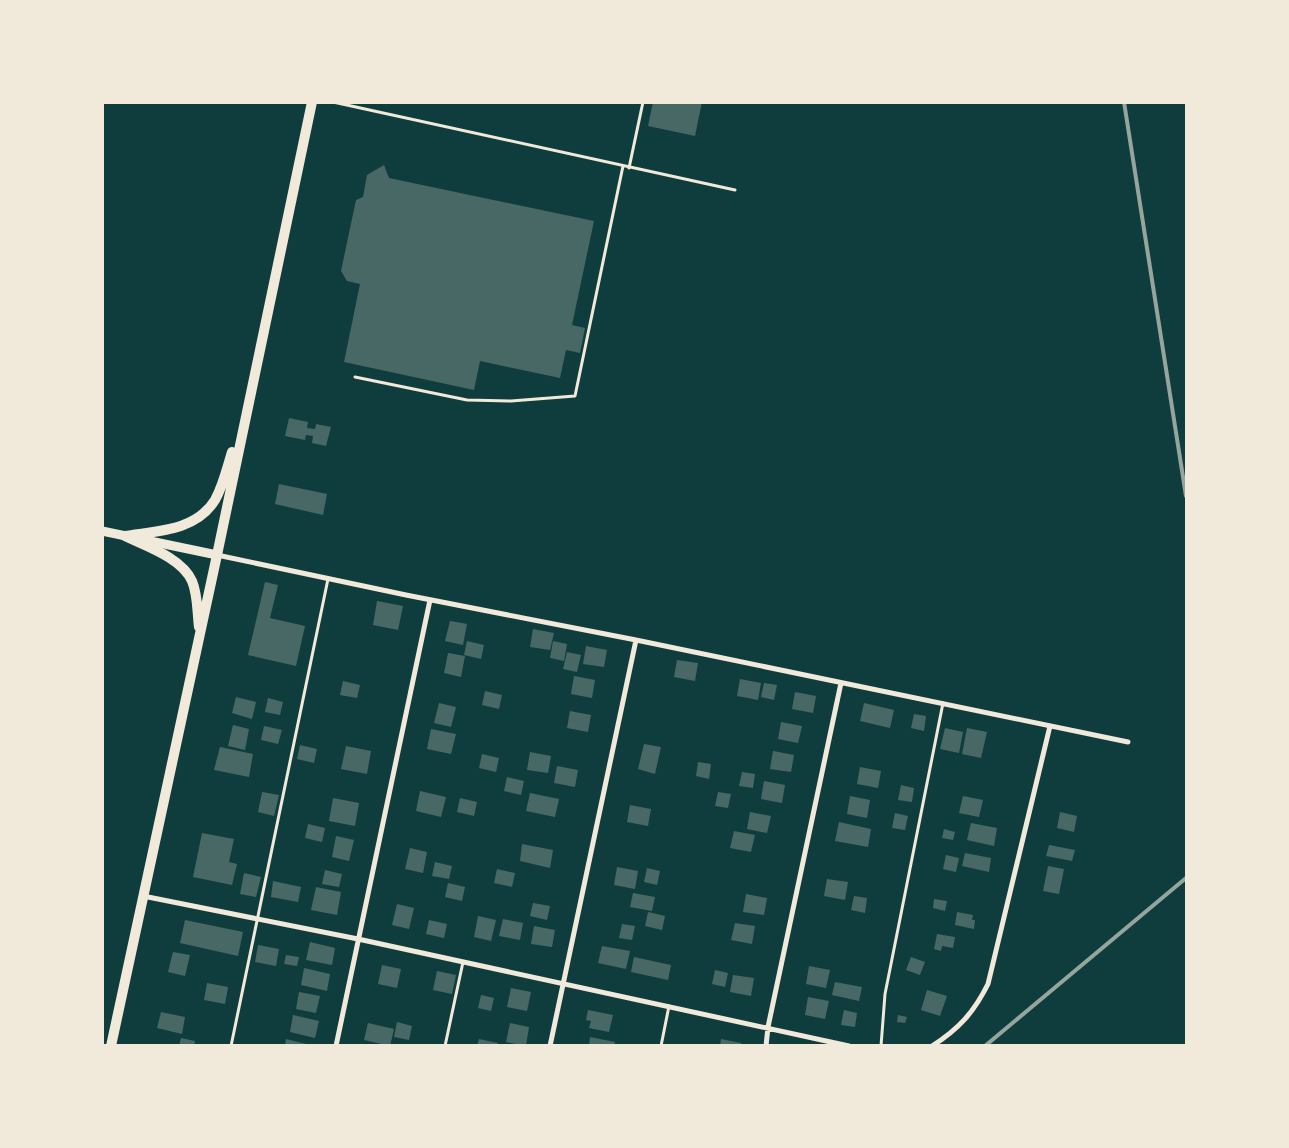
<svg xmlns="http://www.w3.org/2000/svg" width="1289" height="1148" font-family="Jost,sans-serif">
<style>
.building{fill:#486865}
.lines{fill:none;stroke-linecap:round;stroke-linejoin:round}
.service{stroke:#f1e9da;stroke-width:3}
.minor{stroke:#f1e9da;stroke-width:5}
.tertiary{stroke:#f1e9da;stroke-width:9}
.secondary{stroke:#f1e9da;stroke-width:10}
.rail{stroke:#97a49c;stroke-width:4}
</style>
<rect width="100%" height="100%" fill="#0f3d3e"/>
<!-- building -->
<path class="building" d="M 653,102 L 702,102 L 695,136 L 648,126 Z
M 384,165 L 389,178 L 594,221 L 572,325 L 585,328 L 580,353 L 566,350 L 560,378 L 480,361 L 474,390 L 344,362 L 360,284 L 347,281 L 341,271 L 356,200 L 363,197 L 367,175 Z
M 289,418 L 308,422 L 307,428 L 315,429 L 316,424 L 331,427 L 326,446 L 312,443 L 313,436 L 306,435 L 305,440 L 285,436 Z
M 279,484 L 327,494 L 323,515 L 275,504 Z
M 265,582 L 278,585 L 270,618 L 305,626 L 296,666 L 248,655 Z
M 377,601 L 403,606 L 398,630 L 373,625 Z
M 450,621 L 467,624 L 463,645 L 445,641 Z
M 533,629 L 554,633 L 550,650 L 530,647 Z
M 467,641 L 484,645 L 481,659 L 464,655 Z
M 553,641 L 567,644 L 564,661 L 550,658 Z
M 586,646 L 607,650 L 604,667 L 583,664 Z
M 567,652 L 581,655 L 577,672 L 563,669 Z
M 448,653 L 465,656 L 461,677 L 444,673 Z
M 677,660 L 698,663 L 695,681 L 674,677 Z
M 574,676 L 595,680 L 592,698 L 571,694 Z
M 740,679 L 761,683 L 758,700 L 737,696 Z
M 343,681 L 360,685 L 357,698 L 340,695 Z
M 764,683 L 777,685 L 774,700 L 761,697 Z
M 485,691 L 502,695 L 499,709 L 482,705 Z
M 795,692 L 816,696 L 813,713 L 792,709 Z
M 236,697 L 256,702 L 252,719 L 232,713 Z
M 268,698 L 283,702 L 280,715 L 265,712 Z
M 439,703 L 456,707 L 451,727 L 434,723 Z
M 864,703 L 894,710 L 890,728 L 860,721 Z
M 570,711 L 591,715 L 588,732 L 567,728 Z
M 914,714 L 926,716 L 924,731 L 911,728 Z
M 781,722 L 802,726 L 798,743 L 778,739 Z
M 233,725 L 249,729 L 245,750 L 228,746 Z
M 264,726 L 282,730 L 278,744 L 261,740 Z
M 945,728 L 963,732 L 959,753 L 940,749 Z
M 967,728 L 987,732 L 981,758 L 962,754 Z
M 431,729 L 456,734 L 451,754 L 427,749 Z
M 644,744 L 661,747 L 655,774 L 638,769 Z
M 300,745 L 317,749 L 314,763 L 297,759 Z
M 346,746 L 371,751 L 367,774 L 341,769 Z
M 220,747 L 253,754 L 249,777 L 214,770 Z
M 773,751 L 794,755 L 791,772 L 770,769 Z
M 530,752 L 551,756 L 548,773 L 527,770 Z
M 482,754 L 499,758 L 496,772 L 479,768 Z
M 698,762 L 711,764 L 709,779 L 696,776 Z
M 557,766 L 578,770 L 575,787 L 554,783 Z
M 860,767 L 881,771 L 878,788 L 857,784 Z
M 742,772 L 755,774 L 753,788 L 739,786 Z
M 507,777 L 524,781 L 521,795 L 504,791 Z
M 764,781 L 785,785 L 782,803 L 761,799 Z
M 901,785 L 914,788 L 912,802 L 898,800 Z
M 420,791 L 446,797 L 441,817 L 416,811 Z
M 262,792 L 279,795 L 274,816 L 258,812 Z
M 718,792 L 731,794 L 728,808 L 715,806 Z
M 530,793 L 559,799 L 555,817 L 526,811 Z
M 850,796 L 870,800 L 867,818 L 847,814 Z
M 963,796 L 983,800 L 979,817 L 959,813 Z
M 333,798 L 359,803 L 355,826 L 329,821 Z
M 460,798 L 477,802 L 474,816 L 457,812 Z
M 630,805 L 651,809 L 648,826 L 627,822 Z
M 750,812 L 771,816 L 767,833 L 747,829 Z
M 1060,812 L 1077,816 L 1074,832 L 1057,828 Z
M 895,813 L 908,816 L 905,830 L 892,828 Z
M 839,822 L 871,829 L 868,847 L 835,841 Z
M 971,823 L 997,828 L 994,846 L 967,840 Z
M 308,824 L 325,828 L 322,842 L 305,838 Z
M 944,829 L 955,832 L 953,840 L 942,838 Z
M 734,831 L 755,835 L 751,852 L 730,848 Z
M 202,833 L 234,839 L 229,862 L 237,864 L 232,885 L 193,877 Z
M 336,836 L 354,840 L 349,861 L 332,857 Z
M 522,844 L 553,850 L 550,868 L 520,861 Z
M 1049,845 L 1075,850 L 1072,861 L 1046,856 Z
M 410,848 L 427,852 L 423,873 L 405,869 Z
M 965,853 L 991,858 L 989,872 L 962,866 Z
M 946,855 L 959,858 L 956,872 L 943,869 Z
M 435,862 L 452,866 L 449,879 L 432,876 Z
M 1048,866 L 1064,869 L 1059,894 L 1043,891 Z
M 617,867 L 638,871 L 635,889 L 614,885 Z
M 647,868 L 660,871 L 657,885 L 644,882 Z
M 497,869 L 515,873 L 512,887 L 494,883 Z
M 325,870 L 342,874 L 339,887 L 322,884 Z
M 244,873 L 261,877 L 256,897 L 240,894 Z
M 827,879 L 848,882 L 845,900 L 824,896 Z
M 273,881 L 301,887 L 298,902 L 271,897 Z
M 448,883 L 465,887 L 462,901 L 445,897 Z
M 316,887 L 341,892 L 337,915 L 311,910 Z
M 633,893 L 655,897 L 652,911 L 630,907 Z
M 746,894 L 767,898 L 764,915 L 743,912 Z
M 854,896 L 867,898 L 865,913 L 851,910 Z
M 934,899 L 947,901 L 945,911 L 933,908 Z
M 533,903 L 550,906 L 547,920 L 530,916 Z
M 397,904 L 414,908 L 409,929 L 392,925 Z
M 648,912 L 665,916 L 662,930 L 645,926 Z
M 957,912 L 973,915 L 972,920 L 975,920 L 974,929 L 955,925 Z
M 478,916 L 496,920 L 491,941 L 474,937 Z
M 503,919 L 523,923 L 520,940 L 499,936 Z
M 185,920 L 243,932 L 238,956 L 180,943 Z
M 429,920 L 447,924 L 444,938 L 426,934 Z
M 735,923 L 755,926 L 752,944 L 731,940 Z
M 622,924 L 635,926 L 632,940 L 619,938 Z
M 534,926 L 555,930 L 552,947 L 531,944 Z
M 937,934 L 955,937 L 953,948 L 942,946 L 941,951 L 934,949 Z
M 310,942 L 335,948 L 332,965 L 306,960 Z
M 258,945 L 279,949 L 276,966 L 255,962 Z
M 602,946 L 630,951 L 626,969 L 598,963 Z
M 173,952 L 190,955 L 185,976 L 168,972 Z
M 286,955 L 299,957 L 297,966 L 284,964 Z
M 634,957 L 671,965 L 668,980 L 631,972 Z
M 911,957 L 925,962 L 920,975 L 906,970 Z
M 382,965 L 401,969 L 397,988 L 378,984 Z
M 809,966 L 830,970 L 826,988 L 806,984 Z
M 304,968 L 330,974 L 327,991 L 301,985 Z
M 715,970 L 728,973 L 725,987 L 712,984 Z
M 437,971 L 456,975 L 452,994 L 433,990 Z
M 733,975 L 754,978 L 751,996 L 730,992 Z
M 835,982 L 862,987 L 859,1001 L 832,995 Z
M 207,983 L 228,987 L 225,1004 L 204,1000 Z
M 511,988 L 531,992 L 527,1011 L 507,1007 Z
M 927,990 L 947,996 L 940,1016 L 921,1010 Z
M 299,992 L 320,996 L 316,1013 L 296,1009 Z
M 481,995 L 494,998 L 491,1011 L 478,1008 Z
M 808,997 L 829,1001 L 825,1019 L 805,1015 Z
M 588,1010 L 613,1015 L 609,1032 L 589,1028 L 591,1021 L 586,1020 Z
M 844,1010 L 857,1013 L 855,1027 L 841,1025 Z
M 161,1012 L 185,1017 L 182,1034 L 157,1028 Z
M 293,1015 L 319,1021 L 315,1038 L 290,1032 Z
M 898,1015 L 907,1017 L 905,1023 L 897,1022 Z
M 397,1022 L 412,1026 L 409,1040 L 394,1037 Z
M 368,1023 L 394,1029 L 390,1046 L 364,1040 Z
M 510,1023 L 529,1027 L 526,1046 L 506,1042 Z
M 590,1037 L 615,1042 L 614,1046 L 589,1046 Z
M 181,1038 L 195,1041 L 194,1046 L 179,1046 Z
M 286,1039 L 310,1045 L 310,1046 L 285,1046 Z
M 479,1039 L 498,1043 L 498,1046 L 477,1046 Z
M 721,1039 L 741,1043 L 741,1046 L 720,1046 Z"/>
<g class="lines">
<!-- service -->
<path class="service" d="M 333,102 L 735,190
M 629,168 L 643,102
M 355,377 L 467,400 L 511,401 L 575,396 L 623,166
M 231,1046 L 328,579
M 445,1046 L 463,962
M 661,1046 L 669,1006
M 881,1046 L 885,994 L 891,964 L 943,703"/>
<!-- minor -->
<path class="minor" d="M 217,555 L 406,595 L 636,640 L 1128,742
M 143,896 L 358,939 L 849,1046
M 336,1046 L 430,600
M 550,1046 L 636,640
M 766,1046 L 768,1027 L 841,683
M 932,1046 C 959,1029 974,1012 988,984 L 1050,726"/>
<!-- tertiary -->
<path class="tertiary" d="M 102,531 L 217,555"/>
<!-- secondary -->
<path class="secondary" d="M 125,536 C 157,531 196,531 215,500 C 223,486 227,468 232,452
M 125,536 C 146,546 182,558 192,581 C 198,595 197,612 199,627
M 111,1046 L 217,555 L 312,102"/>
<!-- rail -->
<path class="rail" d="M 1124,102 L 1186,496
M 985,1046 L 1186,878"/>
</g>
<!-- border -->
<rect width="1289" height="1148" fill="none" stroke="#f1e9da" stroke-width="208"/>
</svg>
